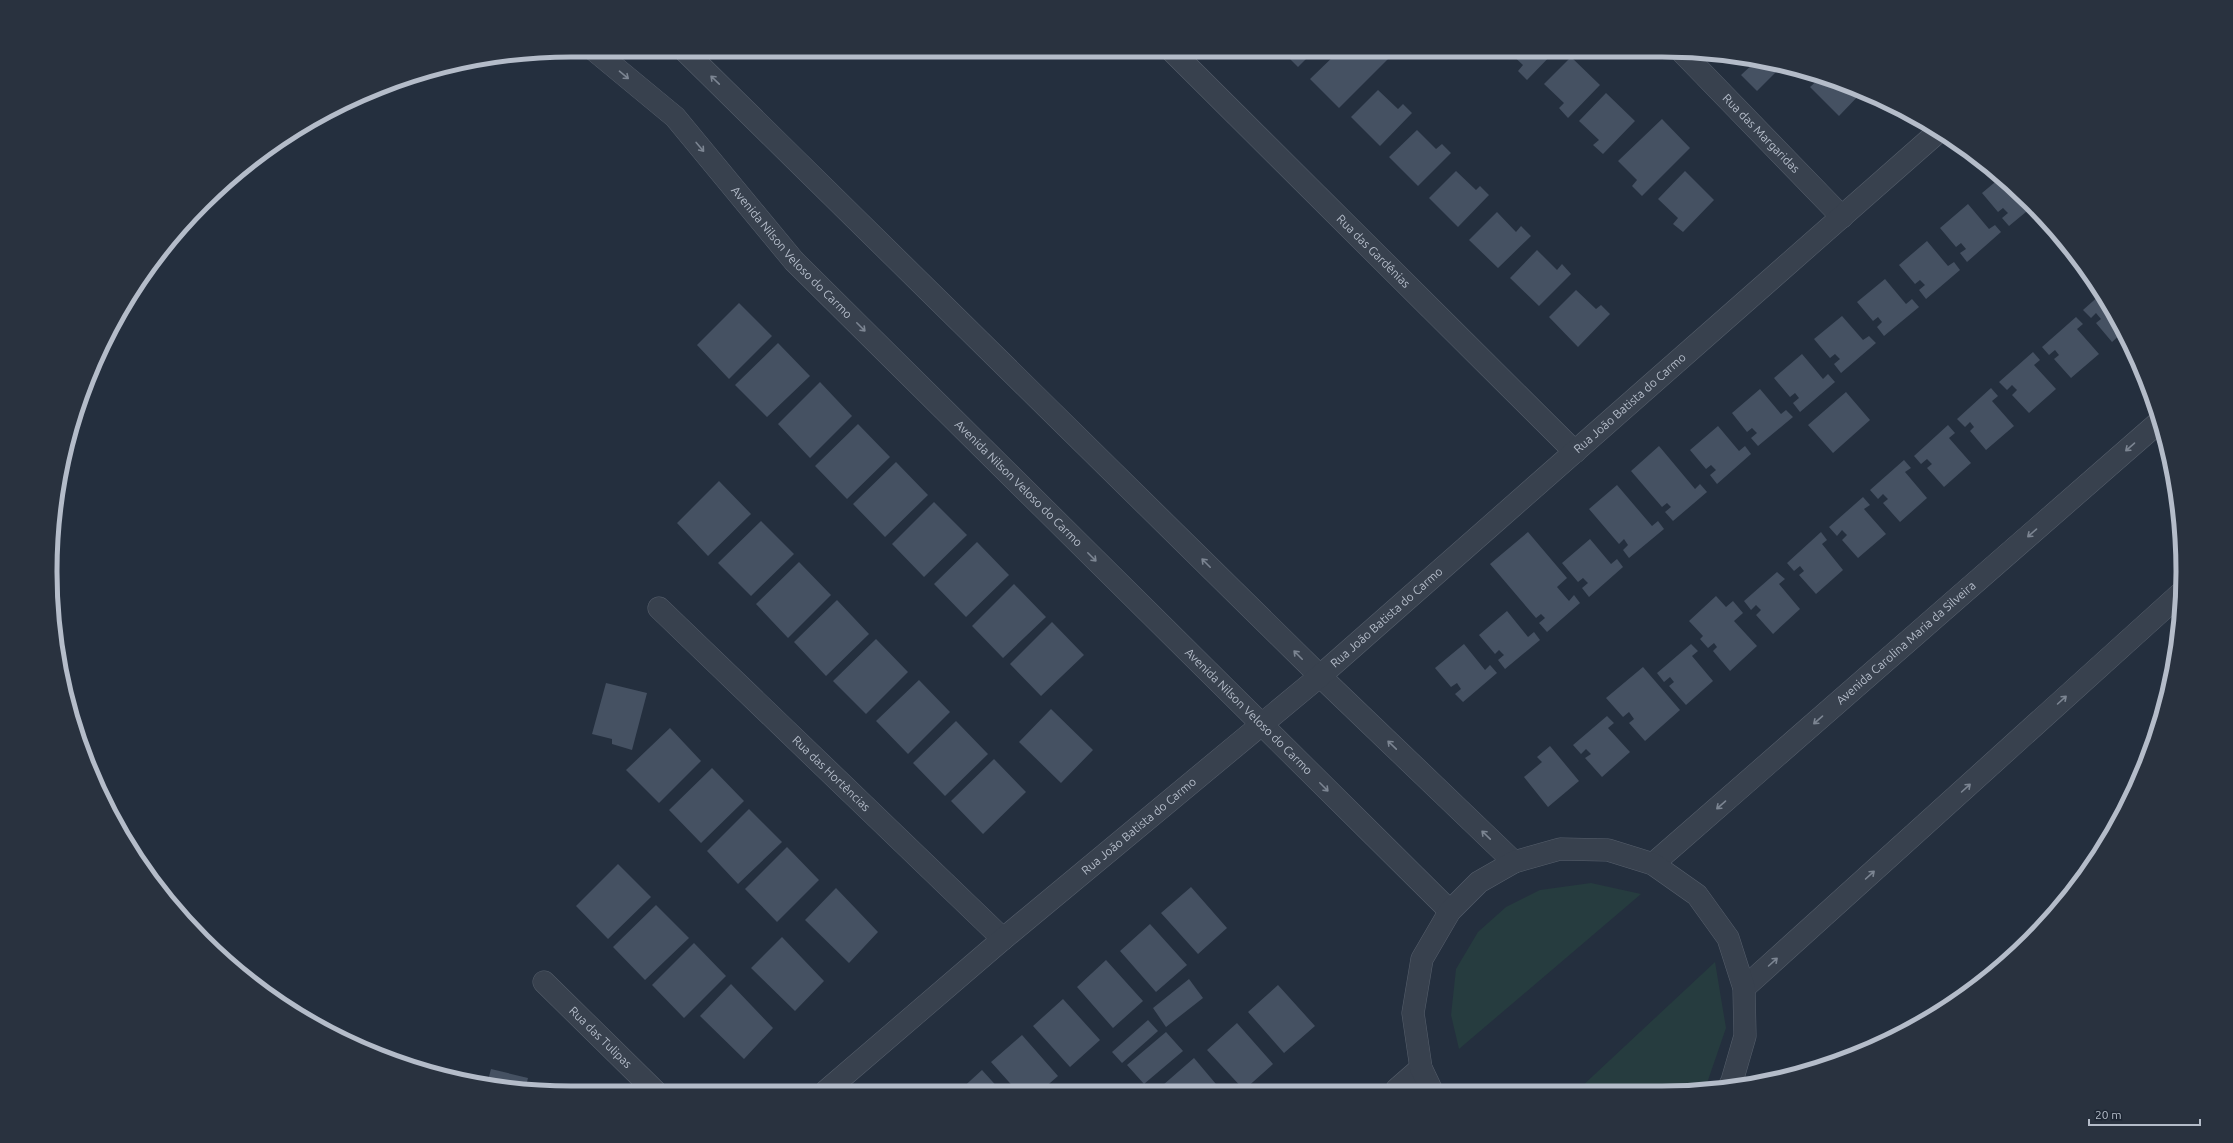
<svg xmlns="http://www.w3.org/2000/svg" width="2233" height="1143" font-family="Ubuntu,sans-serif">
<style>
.green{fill:#263c3f}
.building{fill:#455162}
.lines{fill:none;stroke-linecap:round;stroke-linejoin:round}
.street-casing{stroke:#565f6c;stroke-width:23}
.street{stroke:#38414e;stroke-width:22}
.oneway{stroke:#7c8592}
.labels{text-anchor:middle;stroke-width:3.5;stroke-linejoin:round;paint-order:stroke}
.street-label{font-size:12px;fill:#b4bcc9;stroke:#1d2633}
.rim{fill:none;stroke:#b4bcc9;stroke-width:5}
</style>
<rect width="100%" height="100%" fill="#242f3e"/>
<!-- green -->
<path class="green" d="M 1591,883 L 1641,894 L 1459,1049 L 1451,1015 L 1456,969 L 1478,932 L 1506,907 L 1540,890 Z
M 1715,962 L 1726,1028 L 1705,1089 L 1579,1089 Z"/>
<!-- building -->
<path class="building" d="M 1282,51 L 1314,51 L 1298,67 Z
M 1339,51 L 1380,51 L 1388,59 L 1339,108 L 1310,79 Z
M 1508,51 L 1555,51 L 1527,80 L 1518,71 L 1523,65 Z
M 1571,57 L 1600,85 L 1568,118 L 1559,108 L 1564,103 L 1544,84 Z
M 1756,61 L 1777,65 L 1780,68 L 1757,91 L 1741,75 Z
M 1792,67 L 1796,68 L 1805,71 L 1800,76 Z
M 1821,77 L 1832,81 L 1862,92 L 1839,116 L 1810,87 Z
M 1378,90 L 1398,109 L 1403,104 L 1412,113 L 1380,146 L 1351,117 Z
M 1606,93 L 1635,121 L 1603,154 L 1593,145 L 1599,140 L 1579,121 Z
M 1662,119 L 1690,148 L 1642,196 L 1632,186 L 1637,180 L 1618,161 Z
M 1417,130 L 1436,149 L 1442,144 L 1451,153 L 1418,186 L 1389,157 Z
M 1456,171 L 1476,190 L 1480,186 L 1489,195 L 1458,227 L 1429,198 Z
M 1685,171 L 1714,200 L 1683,232 L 1673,224 L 1678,218 L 1658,199 Z
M 2000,178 L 2032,207 L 2009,226 L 2002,218 L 2008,213 L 2003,208 L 1998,212 L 1982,193 Z
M 1968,204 L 1989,229 L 1995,225 L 2001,232 L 1967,262 L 1960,253 L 1966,249 L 1961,243 L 1956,247 L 1940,228 Z
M 1497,212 L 1516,232 L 1521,226 L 1531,236 L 1498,268 L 1469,240 Z
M 1927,241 L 1948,266 L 1954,262 L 1960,270 L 1926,299 L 1919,290 L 1925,285 L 1920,280 L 1915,284 L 1899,265 Z
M 1537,250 L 1557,270 L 1562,264 L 1571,274 L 1539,306 L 1510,278 Z
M 1885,279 L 1906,304 L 1912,299 L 1919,307 L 1884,336 L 1877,327 L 1882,322 L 1878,317 L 1873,321 L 1857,302 Z
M 1576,290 L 1596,309 L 1601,305 L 1610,314 L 1578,347 L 1549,317 Z
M 2101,294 L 2113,311 L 2123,332 L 2112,342 L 2096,323 L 2101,319 L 2096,313 L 2091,318 L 2083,310 Z
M 739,303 L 772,336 L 729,379 L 697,345 Z
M 1842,316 L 1863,340 L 1869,336 L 1876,343 L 1841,373 L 1834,364 L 1840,359 L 1835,354 L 1830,358 L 1814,339 Z
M 2076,317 L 2083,324 L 2077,329 L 2099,354 L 2071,378 L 2054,359 L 2059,355 L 2055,350 L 2049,355 L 2042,347 Z
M 778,343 L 810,376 L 767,417 L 735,385 Z
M 2033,352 L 2040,360 L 2034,365 L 2056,389 L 2029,413 L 2012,395 L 2017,390 L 2012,385 L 2007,390 L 1999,382 Z
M 1802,354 L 1823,379 L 1828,374 L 1835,382 L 1800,412 L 1793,403 L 1799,398 L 1795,393 L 1790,397 L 1774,378 Z
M 820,382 L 852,416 L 810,458 L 778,424 Z
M 1991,388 L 1998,396 L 1992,401 L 2014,426 L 1986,450 L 1970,431 L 1974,427 L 1970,422 L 1965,427 L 1957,419 Z
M 1760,389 L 1781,414 L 1786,410 L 1793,417 L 1758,446 L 1751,438 L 1757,433 L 1752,428 L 1747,432 L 1732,413 Z
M 1846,392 L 1870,420 L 1833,453 L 1808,425 Z
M 858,424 L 890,457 L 847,499 L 815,466 Z
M 1948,425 L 1955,433 L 1949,438 L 1971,463 L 1944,487 L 1927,468 L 1932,464 L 1927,459 L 1921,464 L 1914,456 Z
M 1718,426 L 1739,451 L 1745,446 L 1751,454 L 1717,484 L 1710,475 L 1716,470 L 1711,465 L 1706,469 L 1690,450 Z
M 1659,446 L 1695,489 L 1700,484 L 1707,492 L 1673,521 L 1665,512 L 1671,507 L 1667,503 L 1662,507 L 1631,471 Z
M 1904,460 L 1911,468 L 1905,472 L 1927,498 L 1900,522 L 1883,503 L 1888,499 L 1883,494 L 1878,499 L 1870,490 Z
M 896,462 L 928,495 L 885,537 L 853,504 Z
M 719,481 L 751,514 L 708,556 L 677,523 Z
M 1617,485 L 1652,526 L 1658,521 L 1664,529 L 1629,558 L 1623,550 L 1628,545 L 1624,539 L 1619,544 L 1589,509 Z
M 1863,497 L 1870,505 L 1864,509 L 1886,534 L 1858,558 L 1842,540 L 1847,535 L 1842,530 L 1837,536 L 1829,527 Z
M 934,502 L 967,535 L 924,577 L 892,544 Z
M 761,521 L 794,554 L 751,596 L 718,563 Z
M 1528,532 L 1567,578 L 1557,587 L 1569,601 L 1574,595 L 1580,603 L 1547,632 L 1539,623 L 1545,618 L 1541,614 L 1536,618 L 1490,564 Z
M 1821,532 L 1827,540 L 1822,544 L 1843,570 L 1816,594 L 1799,575 L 1804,571 L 1800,566 L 1794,571 L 1787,563 Z
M 1590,539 L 1611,564 L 1617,559 L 1623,567 L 1589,597 L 1582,588 L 1588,583 L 1583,578 L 1578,582 L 1562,563 Z
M 977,542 L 1009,575 L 966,617 L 934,584 Z
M 799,562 L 831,595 L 788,638 L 756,604 Z
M 1777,572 L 1785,579 L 1779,584 L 1800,609 L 1773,634 L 1756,615 L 1761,610 L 1756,605 L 1751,610 L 1744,601 Z
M 1014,584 L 1046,617 L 1003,658 L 972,626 Z
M 1716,596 L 1726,607 L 1733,601 L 1743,613 L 1734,621 L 1757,646 L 1730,671 L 1713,651 L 1717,647 L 1714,643 L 1708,648 L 1700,639 L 1703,636 L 1689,621 Z
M 837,600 L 869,634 L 826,676 L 794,642 Z
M 1507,611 L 1528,637 L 1534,632 L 1540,640 L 1505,669 L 1498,660 L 1504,655 L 1499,650 L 1495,654 L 1479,635 Z
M 1052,622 L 1084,655 L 1041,696 L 1010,664 Z
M 876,639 L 908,672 L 866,714 L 833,681 Z
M 1464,644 L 1485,670 L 1490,665 L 1497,673 L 1463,702 L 1455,694 L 1461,689 L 1457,683 L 1451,687 L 1435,668 Z
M 1691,644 L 1698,651 L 1692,656 L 1713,681 L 1686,705 L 1669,686 L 1674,682 L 1670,677 L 1664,682 L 1657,673 Z
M 1643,667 L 1680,710 L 1645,741 L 1629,723 L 1634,719 L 1629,712 L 1623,717 L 1606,698 Z
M 919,680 L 950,712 L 908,754 L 876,721 Z
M 606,683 L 647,693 L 632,750 L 612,744 L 612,739 L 592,734 Z
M 1051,709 L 1093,750 L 1061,783 L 1019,742 Z
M 1607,716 L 1614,723 L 1608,728 L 1630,752 L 1602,777 L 1585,758 L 1591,754 L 1586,749 L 1581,754 L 1573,745 Z
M 956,721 L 988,754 L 945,796 L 913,763 Z
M 670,728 L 701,761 L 659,803 L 626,770 Z
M 1550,746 L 1579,781 L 1548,807 L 1524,777 L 1542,762 L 1537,757 Z
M 994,759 L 1026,792 L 983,834 L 951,801 Z
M 712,768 L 744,801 L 701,843 L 669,810 Z
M 749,809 L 782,842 L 738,884 L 707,851 Z
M 787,847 L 819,880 L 777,922 L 745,889 Z
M 618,864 L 651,897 L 608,939 L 576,906 Z
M 1191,887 L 1227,928 L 1198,954 L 1161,913 Z
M 836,888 L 878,932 L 849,963 L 805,920 Z
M 656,905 L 689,938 L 645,980 L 613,947 Z
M 1150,924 L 1187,965 L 1156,992 L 1120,951 Z
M 782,937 L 824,981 L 795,1011 L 751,968 Z
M 694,943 L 726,976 L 684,1018 L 652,985 Z
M 1106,960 L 1143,1001 L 1113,1028 L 1077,987 Z
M 1189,979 L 1203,998 L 1166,1027 L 1153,1008 Z
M 731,984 L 773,1028 L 744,1059 L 700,1016 Z
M 1278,985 L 1315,1026 L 1284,1053 L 1248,1012 Z
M 1063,999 L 1100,1040 L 1070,1067 L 1033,1026 Z
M 1148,1020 L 1158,1031 L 1122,1063 L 1112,1052 Z
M 1237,1023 L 1273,1064 L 1244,1090 L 1207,1050 Z
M 1166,1032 L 1183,1051 L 1144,1084 L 1127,1065 Z
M 1022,1035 L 1058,1076 L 1042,1090 L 1017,1091 L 991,1062 Z
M 1194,1058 L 1221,1090 L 1168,1090 L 1163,1085 Z
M 491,1069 L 528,1078 L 525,1090 L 487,1084 Z
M 982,1070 L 1001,1091 L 959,1091 Z"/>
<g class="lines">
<defs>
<g id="street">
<path id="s1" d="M 594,50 L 675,117 L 794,261 L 1450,911"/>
<path d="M 684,50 L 1320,676 L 1514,862"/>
<path id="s2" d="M 1172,51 L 1575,452"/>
<path id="s3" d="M 1681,51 L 1842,217"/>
<path id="s4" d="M 659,608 L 1003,939"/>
<path id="s5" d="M 1653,864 L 2159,422"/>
<path id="s6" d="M 544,982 L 656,1092"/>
<path d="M 1744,988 L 2181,593"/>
<path d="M 1397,1089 L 1421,1068"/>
<path d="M 1431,1089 L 1421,1068 L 1413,1013 L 1422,959 L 1450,911 L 1479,882 L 1514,862 L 1560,849 L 1608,850 L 1653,864 L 1697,895 L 1728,938 L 1744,988 L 1745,1036 L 1732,1081 L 1728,1089"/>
<path id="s7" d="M 826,1091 L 1003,939 L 1320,676 L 1938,132"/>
</g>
</defs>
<!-- street casing -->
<use href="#street" class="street-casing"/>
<!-- street -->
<use href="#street" class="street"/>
</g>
<!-- one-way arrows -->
<defs><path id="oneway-shaft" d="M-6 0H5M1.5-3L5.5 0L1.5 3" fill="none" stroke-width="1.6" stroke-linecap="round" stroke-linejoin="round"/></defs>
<g class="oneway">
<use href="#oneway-shaft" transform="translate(624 75) rotate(40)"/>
<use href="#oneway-shaft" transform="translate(715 80) rotate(-136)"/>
<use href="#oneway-shaft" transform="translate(700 147) rotate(50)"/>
<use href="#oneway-shaft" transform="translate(861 327) rotate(45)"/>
<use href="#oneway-shaft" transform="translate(2130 447) rotate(139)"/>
<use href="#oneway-shaft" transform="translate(2032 533) rotate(139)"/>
<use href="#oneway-shaft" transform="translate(1092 557) rotate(45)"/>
<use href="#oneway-shaft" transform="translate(1206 563) rotate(-135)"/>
<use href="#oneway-shaft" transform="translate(1298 655) rotate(-135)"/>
<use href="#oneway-shaft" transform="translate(2062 700) rotate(-42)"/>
<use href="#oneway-shaft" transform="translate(1818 720) rotate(139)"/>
<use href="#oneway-shaft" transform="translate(1392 745) rotate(-136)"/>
<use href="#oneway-shaft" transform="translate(1324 787) rotate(45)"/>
<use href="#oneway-shaft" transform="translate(1966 788) rotate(-42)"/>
<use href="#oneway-shaft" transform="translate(1721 805) rotate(139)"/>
<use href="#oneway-shaft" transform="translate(1486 835) rotate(-136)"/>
<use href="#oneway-shaft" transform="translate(1870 875) rotate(-42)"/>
<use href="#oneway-shaft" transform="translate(1773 962) rotate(-42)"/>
</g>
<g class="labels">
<!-- street labels -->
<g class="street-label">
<text dy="4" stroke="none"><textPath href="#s3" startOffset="115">Rua das Margaridas</textPath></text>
<text dy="4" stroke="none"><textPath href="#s2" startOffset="284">Rua das Gardênias</textPath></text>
<text dy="4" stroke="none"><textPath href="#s1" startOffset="284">Avenida Nilson Veloso do Carmo</textPath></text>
<text dy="4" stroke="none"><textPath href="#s7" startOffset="1058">Rua João Batista do Carmo</textPath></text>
<text dy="4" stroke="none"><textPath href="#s1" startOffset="608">Avenida Nilson Veloso do Carmo</textPath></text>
<text dy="4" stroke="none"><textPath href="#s7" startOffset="734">Rua João Batista do Carmo</textPath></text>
<text dy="4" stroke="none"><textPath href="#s5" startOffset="336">Avenida Carolina Maria da Silveira</textPath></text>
<text dy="4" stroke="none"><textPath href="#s1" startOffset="932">Avenida Nilson Veloso do Carmo</textPath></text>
<text dy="4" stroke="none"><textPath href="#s4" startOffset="239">Rua das Hortências</textPath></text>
<text dy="4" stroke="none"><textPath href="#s7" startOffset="410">Rua João Batista do Carmo</textPath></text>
<text dy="4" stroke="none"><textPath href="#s6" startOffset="79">Rua das Tulipas</textPath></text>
</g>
</g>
<!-- crop -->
<path d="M0 0H2233V1143H0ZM571 57H1662A514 514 0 0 1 2176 571V572A514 514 0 0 1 1662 1086H571A514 514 0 0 1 57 572V571A514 514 0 0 1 571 57Z" fill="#29323f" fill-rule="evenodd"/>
<path class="rim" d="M571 57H1662A514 514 0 0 1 2176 571V572A514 514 0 0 1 1662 1086H571A514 514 0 0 1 57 572V571A514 514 0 0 1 571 57Z"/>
<!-- scale -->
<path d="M2089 1119v6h111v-6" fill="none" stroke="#b4bcc9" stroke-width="2"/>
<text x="2095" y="1119" font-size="12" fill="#b4bcc9" stroke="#1d2633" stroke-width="3" paint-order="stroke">20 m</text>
</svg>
